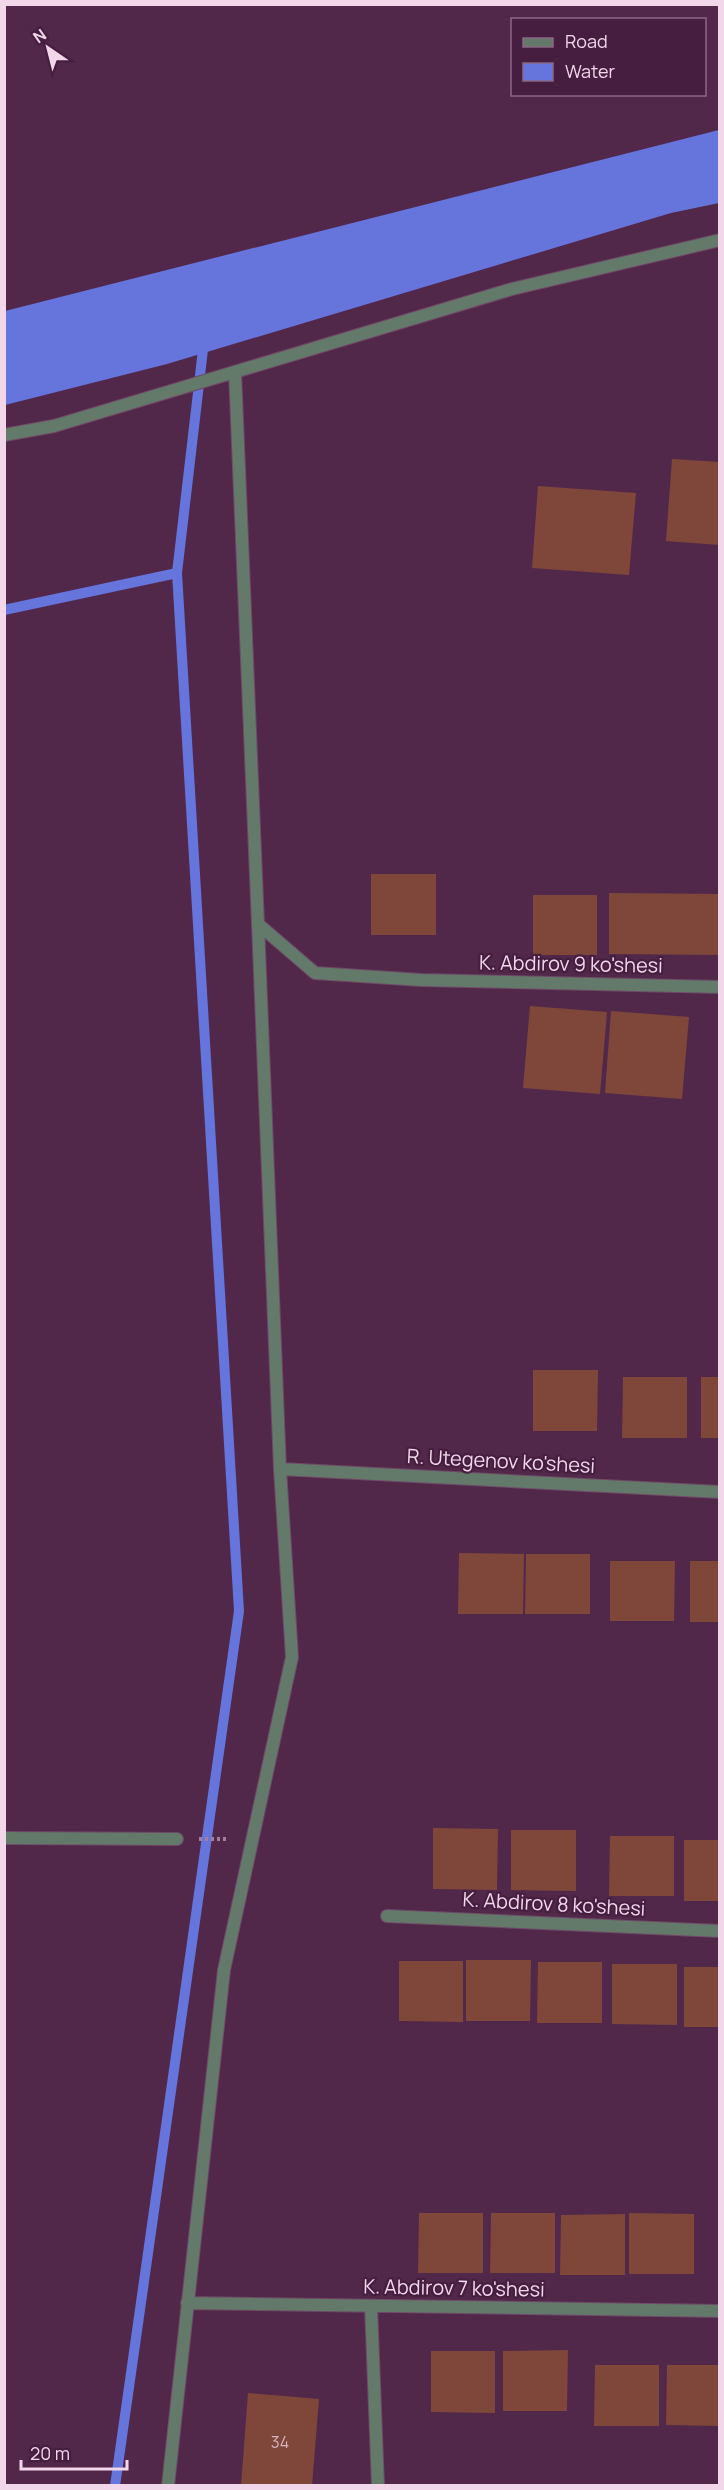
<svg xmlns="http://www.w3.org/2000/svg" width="724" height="2490" font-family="Manrope,sans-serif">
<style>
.water{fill:#6575dc}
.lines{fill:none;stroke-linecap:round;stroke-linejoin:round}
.stream{stroke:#6575dc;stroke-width:10}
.building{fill:#7e473a}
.street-casing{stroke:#6f4867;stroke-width:14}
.path{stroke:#a27f9a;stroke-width:4;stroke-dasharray:3 3;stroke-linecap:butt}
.street{stroke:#637969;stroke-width:12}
.labels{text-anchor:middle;stroke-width:4.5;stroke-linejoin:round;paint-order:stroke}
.number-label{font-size:16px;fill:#d5b3bf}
.street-label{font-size:20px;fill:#f2d7eb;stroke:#461e40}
</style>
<rect width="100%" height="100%" fill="#52284a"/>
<!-- water -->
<path class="water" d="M 719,130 L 719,203 L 671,213 L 167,364 L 5,405 L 5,311 Z"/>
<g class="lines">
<!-- stream -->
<path class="stream" d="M 4,610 L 177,573
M 115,2486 L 239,1611 L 177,573 L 204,341"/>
</g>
<!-- building -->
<path class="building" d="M 672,459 L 720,462 L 720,545 L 666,541 Z
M 538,486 L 636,493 L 629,575 L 532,568 Z
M 371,874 L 436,874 L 436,935 L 371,935 Z
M 609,893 L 720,894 L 720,955 L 609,954 Z
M 533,895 L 597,895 L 597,955 L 533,955 Z
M 530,1006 L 607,1012 L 600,1094 L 523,1088 Z
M 611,1011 L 689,1017 L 682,1099 L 605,1093 Z
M 533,1370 L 598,1370 L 597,1431 L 533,1431 Z
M 623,1377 L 687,1377 L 687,1438 L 622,1438 Z
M 701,1377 L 720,1377 L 720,1438 L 701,1438 Z
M 459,1553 L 524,1554 L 523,1614 L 458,1614 Z
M 526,1554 L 590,1554 L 590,1614 L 525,1614 Z
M 610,1561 L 675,1561 L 674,1621 L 610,1621 Z
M 690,1561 L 720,1561 L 720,1622 L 690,1622 Z
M 433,1828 L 498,1829 L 497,1890 L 433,1889 Z
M 511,1830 L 576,1830 L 576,1891 L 511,1890 Z
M 610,1836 L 674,1836 L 674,1896 L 609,1896 Z
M 684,1840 L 720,1840 L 720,1901 L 684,1901 Z
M 466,1960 L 531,1960 L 530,2021 L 466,2021 Z
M 399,1961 L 463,1961 L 463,2022 L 399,2021 Z
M 538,1962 L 602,1962 L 602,2023 L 537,2023 Z
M 612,1964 L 677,1964 L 677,2025 L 612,2024 Z
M 684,1967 L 720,1967 L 720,2027 L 684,2027 Z
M 419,2213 L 483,2213 L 483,2273 L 418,2273 Z
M 491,2213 L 555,2213 L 555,2273 L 490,2273 Z
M 629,2213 L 694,2214 L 694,2274 L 629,2274 Z
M 625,2214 L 625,2275 L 560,2275 L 561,2215 Z
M 568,2350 L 567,2411 L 503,2411 L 503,2351 Z
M 431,2351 L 495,2351 L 495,2413 L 431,2412 Z
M 595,2365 L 659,2365 L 659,2426 L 594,2426 Z
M 667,2365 L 720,2365 L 720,2426 L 666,2425 Z
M 248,2393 L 319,2399 L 312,2486 L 241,2486 Z"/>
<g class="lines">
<defs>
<path id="street" d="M 235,372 L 258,924 L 315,973 L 421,980 L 720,987
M 4,435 L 54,426 L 512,289 L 720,240
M 280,1469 L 720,1492
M 4,1838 L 177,1839
M 387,1916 L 720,1931
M 187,2303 L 720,2311
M 371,2306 L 378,2486
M 168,2486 L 224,1970 L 292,1657 L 280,1469 L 258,924"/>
</defs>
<!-- street casing -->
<use href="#street" class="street-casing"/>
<!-- path -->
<path class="path" d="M 199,1839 L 227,1839"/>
<!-- street -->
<use href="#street" class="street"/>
</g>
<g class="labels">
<!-- number labels -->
<g class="number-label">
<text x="280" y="2448">34</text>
</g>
<!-- street labels -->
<g class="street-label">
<text transform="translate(571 964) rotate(1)" y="7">K. Abdirov 9 ko'shesi</text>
<text transform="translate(501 1461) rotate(3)" y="7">R. Utegenov ko'shesi</text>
<text transform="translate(554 1904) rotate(3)" y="7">K. Abdirov 8 ko'shesi</text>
<text transform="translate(454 2288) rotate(1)" y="7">K. Abdirov 7 ko'shesi</text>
</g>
</g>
<!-- border -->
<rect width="724" height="2490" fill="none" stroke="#f2d7eb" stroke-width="12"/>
<!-- legend -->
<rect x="511" y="18" width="195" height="78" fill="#461e40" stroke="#8b6884" stroke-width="1.5"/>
<rect x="523" y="38" width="30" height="9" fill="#637969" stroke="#8b6884" stroke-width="1.5"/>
<text x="565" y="48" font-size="18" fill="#f2d7eb">Road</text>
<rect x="523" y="63" width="30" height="18" fill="#6575dc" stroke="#8b6884" stroke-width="1.5"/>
<text x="565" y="78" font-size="18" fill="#f2d7eb">Water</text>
<!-- north arrow -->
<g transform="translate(48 48) rotate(325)" stroke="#461e40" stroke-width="4.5" paint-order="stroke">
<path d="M0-4.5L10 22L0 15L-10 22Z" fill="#f2d7eb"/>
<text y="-9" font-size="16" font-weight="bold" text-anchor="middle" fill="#f2d7eb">N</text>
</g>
<!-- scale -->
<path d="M21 2460v9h106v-9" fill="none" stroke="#f2d7eb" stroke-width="3"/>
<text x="30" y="2460" font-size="18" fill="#f2d7eb" stroke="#461e40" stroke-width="4.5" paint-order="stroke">20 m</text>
</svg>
